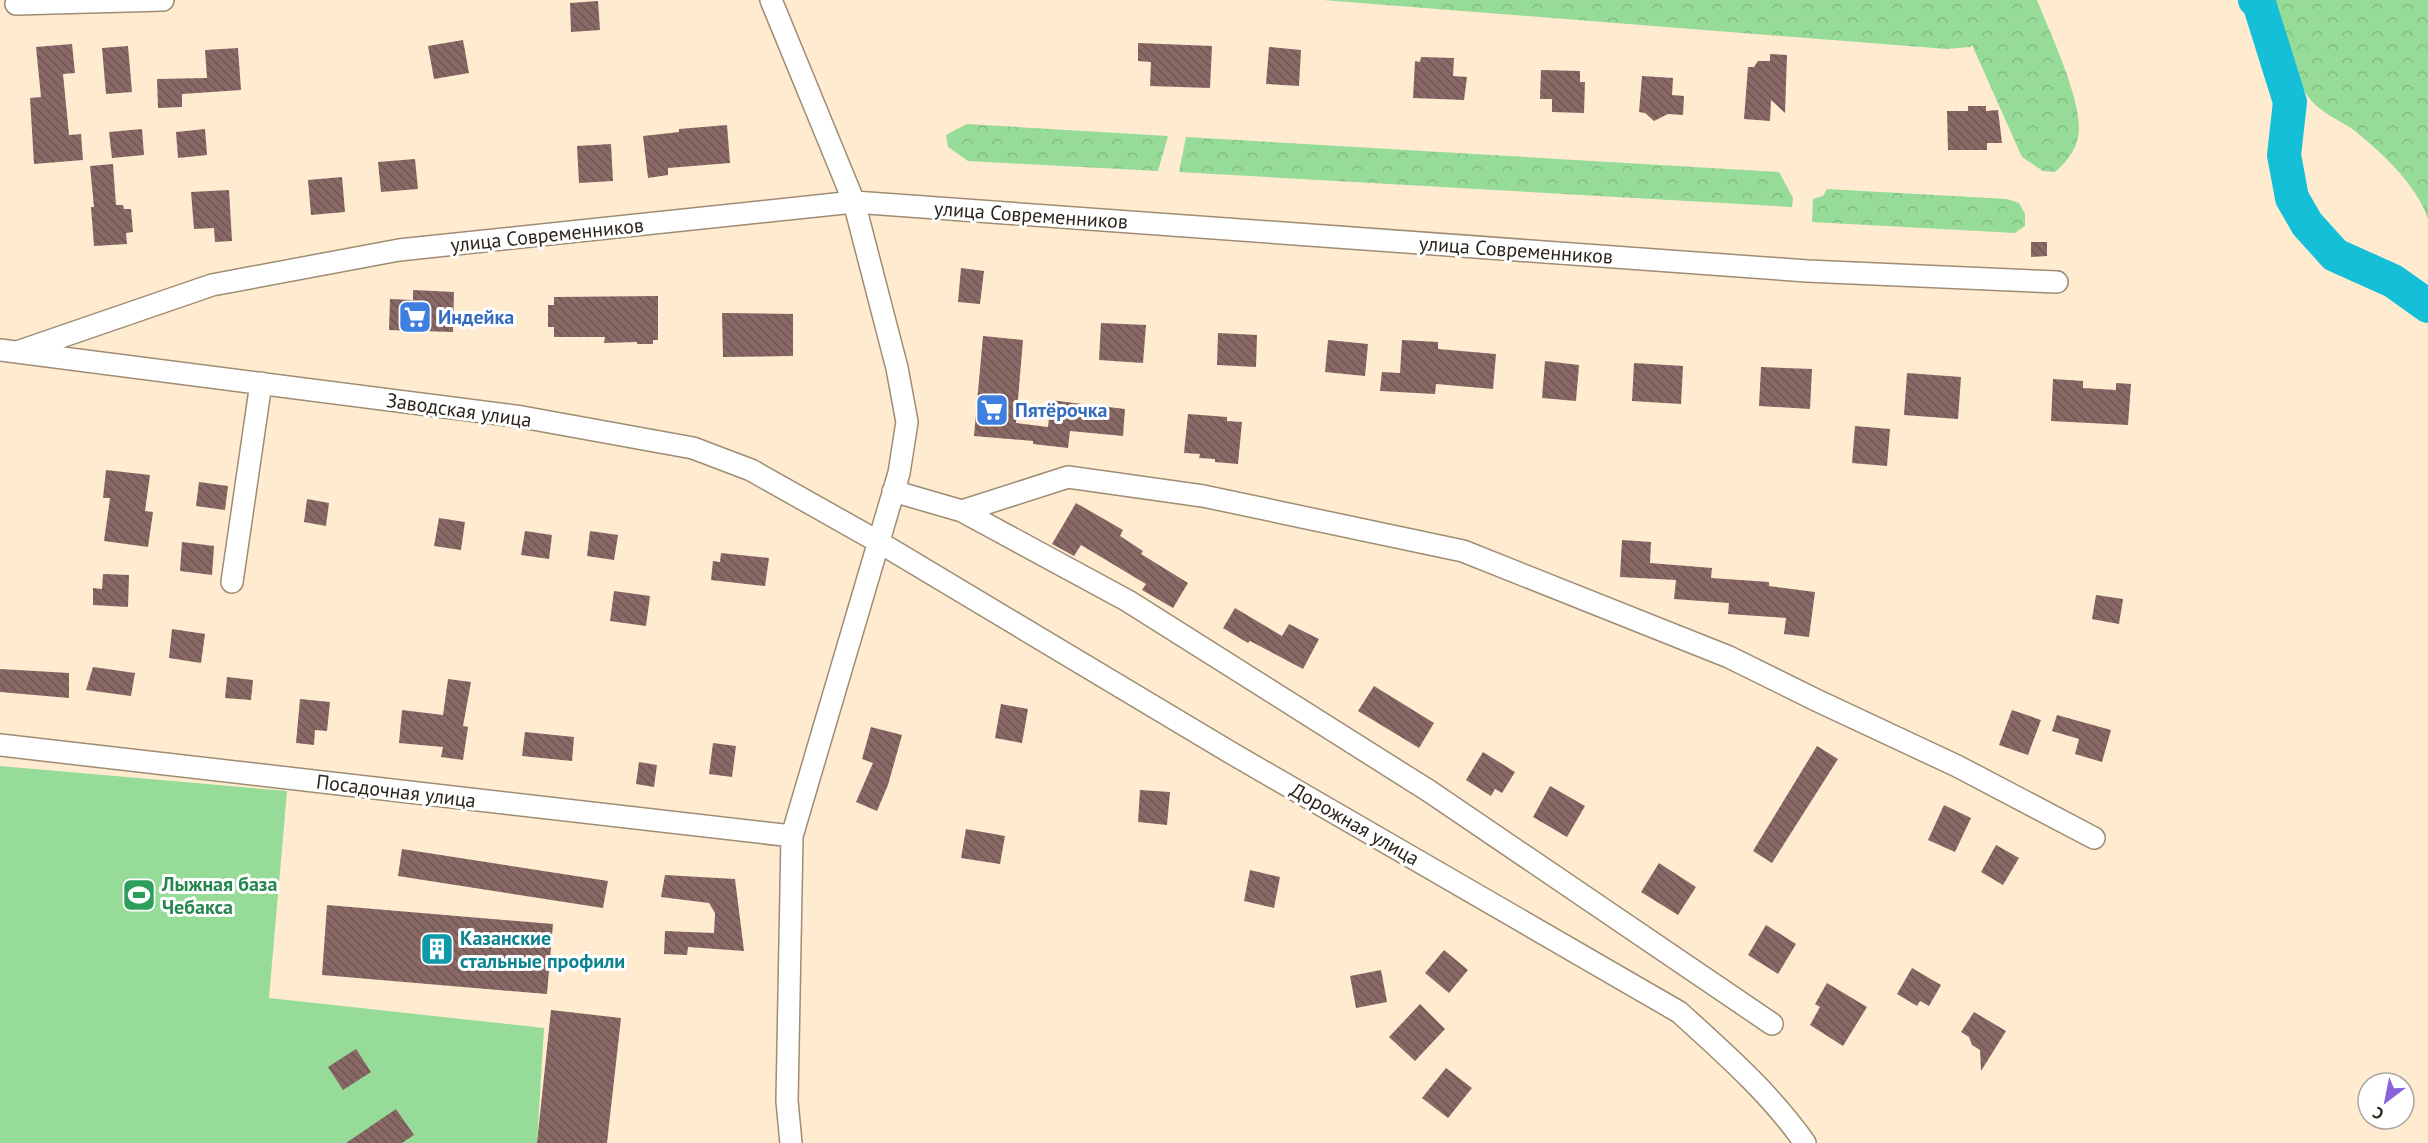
<svg xmlns="http://www.w3.org/2000/svg" width="2428" height="1143" font-family="'PT Sans',sans-serif">
<style>
.forest{fill:url(#forest-crowns)}
.pitch{fill:#97db98}
.lines{fill:none;stroke-linecap:round;stroke-linejoin:round}
.river{stroke:#16bfd8;stroke-width:34}
.building{fill:url(#building-back-hatch)}
.minor-casing{stroke:#9e8c73;stroke-width:24}
.minor{stroke:#fff;stroke-width:21}
.labels{text-anchor:middle;stroke-width:6;stroke-linejoin:round;paint-order:stroke}
.street-label{font-size:20px;fill:#2b241a;stroke:#fff}
.shop-label{font-size:20px;font-weight:bold;fill:#366cbe;stroke:#fff;text-anchor:start}
.leisure-label{font-size:20px;font-weight:bold;fill:#27864d;stroke:#fff;text-anchor:start}
.culture-label{font-size:20px;font-weight:bold;fill:#0d838f;stroke:#fff;text-anchor:start}
</style>
<defs>
<pattern id="forest-crowns" width="20" height="18" patternUnits="userSpaceOnUse" patternTransform="scale(1.5)"><rect width="20" height="18" fill="#97db98"/><path d="M2 6a3 3 0 1 1 6 0M12 15a3 3 0 1 1 6 0" fill="none" stroke="#82bc82"/></pattern>
<pattern id="building-back-hatch" width="6" height="6" patternUnits="userSpaceOnUse" patternTransform="scale(1.5)"><rect width="6" height="6" fill="#896966"/><path d="M-1 5l2 2M0 0l6 6M5-1l2 2" fill="none" stroke="#705653"/></pattern>
</defs>
<rect width="100%" height="100%" fill="#feebd0"/>
<!-- forest -->
<path class="forest" d="M 1323,0 L 2037,0 C 2050,33 2079,94 2079,128 C 2079,146 2068,161 2055,172 L 2043,171 L 2022,157 L 1972,45 L 1970,47 L 1947,49 Z
M 2271,0 L 2428,0 L 2428,219 C 2416,184 2383,154 2355,131 C 2340,120 2322,114 2310,99 C 2288,70 2286,32 2271,0 Z
M 967,124 L 1168,136 L 1158,171 L 968,161 L 948,147 L 946,135 Z
M 1186,137 L 1779,172 L 1793,198 L 1792,207 L 1179,172 Z
M 1827,189 L 2007,199 L 2019,203 L 2025,214 L 2025,226 L 2015,233 L 1812,222 L 1813,199 L 1823,196 Z"/>
<!-- pitch -->
<path class="pitch" d="M 0,766 L 287,791 L 269,998 L 544,1028 L 537,1143 L 0,1143 Z"/>
<g class="lines">
<!-- river -->
<path class="river" d="M 2255,0 L 2259,3 L 2290,102 L 2284,155 L 2292,198 L 2307,224 L 2335,255 L 2393,281 L 2428,306"/>
</g>
<!-- building -->
<path class="building" d="M 598,1 L 600,30 L 571,32 L 570,3 Z
M 463,40 L 469,73 L 434,79 L 428,46 Z
M 1138,43 L 1212,46 L 1210,88 L 1150,86 L 1151,62 L 1138,61 Z
M 72,44 L 75,73 L 63,74 L 69,135 L 81,134 L 83,160 L 34,164 L 30,98 L 41,97 L 36,47 Z
M 128,46 L 132,92 L 106,94 L 102,48 Z
M 1269,47 L 1301,50 L 1299,86 L 1266,84 Z
M 238,48 L 241,90 L 182,94 L 182,107 L 158,108 L 157,79 L 207,78 L 205,50 Z
M 1770,54 L 1787,55 L 1785,113 L 1771,100 L 1770,121 L 1744,119 L 1748,67 L 1754,67 L 1758,61 L 1770,61 Z
M 1421,57 L 1454,58 L 1453,76 L 1467,77 L 1464,100 L 1413,98 L 1415,61 L 1420,62 Z
M 1541,70 L 1580,71 L 1580,82 L 1585,82 L 1584,113 L 1552,112 L 1552,99 L 1540,99 Z
M 1642,76 L 1673,78 L 1672,95 L 1684,96 L 1683,115 L 1668,114 L 1654,121 L 1645,113 L 1639,112 Z
M 1968,106 L 1986,106 L 1986,111 L 1998,110 L 2002,143 L 1987,143 L 1987,150 L 1948,150 L 1947,111 L 1968,111 Z
M 727,125 L 730,163 L 668,168 L 668,175 L 648,178 L 643,136 L 679,132 L 679,129 Z
M 142,129 L 144,155 L 112,158 L 109,132 Z
M 205,129 L 207,155 L 178,158 L 176,132 Z
M 611,144 L 613,181 L 579,183 L 577,146 Z
M 415,159 L 418,189 L 381,192 L 378,162 Z
M 113,164 L 116,205 L 123,205 L 124,209 L 131,209 L 133,232 L 126,233 L 127,244 L 94,246 L 91,207 L 94,207 L 90,166 Z
M 342,177 L 345,212 L 311,215 L 308,180 Z
M 229,190 L 232,241 L 215,242 L 214,228 L 194,229 L 191,192 Z
M 2031,242 L 2047,242 L 2047,256 L 2031,257 Z
M 961,268 L 984,271 L 980,304 L 958,302 Z
M 413,290 L 454,292 L 453,332 L 389,330 L 390,299 L 413,300 Z
M 658,296 L 658,340 L 653,340 L 653,344 L 637,344 L 637,342 L 604,343 L 605,337 L 554,337 L 554,327 L 548,327 L 548,305 L 554,305 L 554,297 Z
M 722,313 L 793,314 L 793,356 L 723,357 Z
M 1101,323 L 1146,325 L 1143,363 L 1099,360 Z
M 1218,333 L 1257,335 L 1256,367 L 1217,365 Z
M 983,336 L 1023,340 L 1016,423 L 1048,427 L 1051,400 L 1074,403 L 1125,409 L 1123,436 L 1070,431 L 1068,448 L 1033,444 L 1033,441 L 974,436 Z
M 1328,340 L 1368,344 L 1365,376 L 1325,372 Z
M 1402,340 L 1438,342 L 1438,349 L 1496,354 L 1493,389 L 1436,384 L 1435,394 L 1380,391 L 1382,372 L 1400,373 Z
M 1545,361 L 1579,365 L 1576,401 L 1542,398 Z
M 1634,363 L 1683,366 L 1681,404 L 1632,401 Z
M 1761,367 L 1812,369 L 1810,409 L 1759,406 Z
M 1907,373 L 1961,377 L 1958,419 L 1904,415 Z
M 2053,379 L 2083,381 L 2083,388 L 2116,390 L 2116,383 L 2131,384 L 2128,425 L 2051,421 Z
M 1188,414 L 1227,417 L 1227,421 L 1242,422 L 1238,464 L 1215,462 L 1215,459 L 1199,458 L 1200,454 L 1184,453 Z
M 1855,426 L 1890,429 L 1887,466 L 1852,463 Z
M 106,470 L 150,475 L 145,511 L 153,512 L 148,547 L 104,541 L 110,498 L 103,498 Z
M 199,482 L 228,486 L 225,510 L 196,506 Z
M 307,499 L 329,503 L 326,526 L 304,522 Z
M 1076,503 L 1123,530 L 1120,536 L 1143,551 L 1141,554 L 1188,583 L 1173,608 L 1142,590 L 1146,584 L 1081,545 L 1074,556 L 1052,544 Z
M 439,518 L 465,522 L 461,550 L 434,546 Z
M 525,531 L 552,535 L 549,559 L 521,555 Z
M 590,531 L 618,535 L 614,560 L 587,556 Z
M 1622,540 L 1651,542 L 1650,563 L 1712,568 L 1711,578 L 1769,582 L 1769,586 L 1815,592 L 1809,637 L 1784,634 L 1786,618 L 1728,614 L 1729,603 L 1674,599 L 1676,580 L 1620,577 Z
M 182,542 L 214,546 L 212,575 L 180,571 Z
M 721,553 L 769,558 L 765,586 L 711,580 L 713,561 L 720,562 Z
M 103,574 L 129,575 L 128,607 L 93,605 L 93,588 L 102,589 Z
M 614,591 L 650,596 L 646,626 L 610,621 Z
M 2096,595 L 2123,599 L 2119,624 L 2092,619 Z
M 1235,608 L 1282,636 L 1289,624 L 1319,639 L 1303,669 L 1250,641 L 1248,643 L 1223,628 Z
M 172,629 L 205,634 L 201,663 L 169,658 Z
M 93,667 L 135,673 L 131,696 L 86,690 Z
M 0,669 L 69,673 L 69,698 L 0,692 Z
M 227,677 L 253,680 L 251,700 L 225,698 Z
M 448,679 L 471,682 L 463,726 L 468,727 L 463,760 L 441,757 L 443,747 L 399,743 L 402,710 L 443,715 Z
M 1374,686 L 1434,723 L 1419,748 L 1358,711 Z
M 300,699 L 330,702 L 327,731 L 315,730 L 314,745 L 296,743 Z
M 1001,704 L 1028,709 L 1022,743 L 995,738 Z
M 2012,710 L 2041,720 L 2028,755 L 1999,745 Z
M 2057,715 L 2111,730 L 2102,762 L 2075,754 L 2079,739 L 2052,731 Z
M 871,727 L 902,735 L 888,785 L 877,811 L 856,802 L 873,763 L 862,759 Z
M 525,732 L 574,737 L 572,761 L 522,756 Z
M 713,743 L 736,746 L 732,777 L 709,774 Z
M 1817,746 L 1838,759 L 1772,863 L 1753,851 Z
M 1483,752 L 1515,772 L 1502,793 L 1495,789 L 1491,796 L 1466,780 Z
M 639,762 L 657,765 L 654,787 L 636,784 Z
M 1550,786 L 1585,806 L 1567,837 L 1533,817 Z
M 1140,790 L 1170,792 L 1167,825 L 1138,822 Z
M 1944,805 L 1971,818 L 1955,852 L 1928,840 Z
M 966,829 L 1005,836 L 1000,864 L 961,858 Z
M 1996,845 L 2019,858 L 2003,885 L 1981,872 Z
M 402,849 L 608,881 L 603,908 L 398,876 Z
M 1659,863 L 1696,887 L 1678,915 L 1641,892 Z
M 1250,870 L 1280,877 L 1274,908 L 1244,901 Z
M 665,875 L 735,879 L 744,951 L 688,947 L 687,955 L 664,954 L 665,931 L 714,933 L 715,913 L 709,903 L 661,897 Z
M 327,905 L 553,924 L 547,994 L 322,975 Z
M 1766,925 L 1796,944 L 1778,974 L 1748,955 Z
M 1444,950 L 1468,970 L 1449,993 L 1425,973 Z
M 1912,968 L 1941,985 L 1929,1006 L 1920,1001 L 1917,1006 L 1897,994 Z
M 1381,970 L 1387,1002 L 1356,1008 L 1350,976 Z
M 1827,983 L 1867,1007 L 1843,1046 L 1810,1025 L 1820,1007 L 1815,1004 Z
M 1420,1004 L 1445,1029 L 1415,1061 L 1389,1037 Z
M 551,1010 L 621,1018 L 607,1143 L 537,1143 Z
M 1974,1012 L 2006,1031 L 1981,1071 L 1980,1050 L 1972,1045 L 1969,1037 L 1961,1032 Z
M 356,1049 L 371,1072 L 343,1090 L 328,1067 Z
M 1446,1068 L 1472,1088 L 1448,1118 L 1422,1098 Z
M 396,1109 L 414,1135 L 402,1143 L 346,1143 Z"/>
<g class="lines">
<defs>
<path id="minor" d="M 771,0 L 854,202 L 897,368 L 907,422 L 899,473 L 792,836 L 787,1101 L 791,1143
M 16,4 L 163,0
M 0,350 L 522,417 L 693,448 L 751,470 L 877,541 L 1233,754 L 1679,1012 C 1724,1053 1770,1093 1805,1143
M 20,351 L 212,285 L 399,250 L 854,202 L 1807,271 L 2057,282
M 893,491 L 962,511 L 1128,601 L 1429,791 L 1772,1024
M 962,511 L 1068,477 L 1203,496 L 1463,551 L 1729,657 L 1816,700 L 1957,766 L 2094,838
M 232,582 L 261,383
M 0,745 L 792,836"/>
</defs>
<!-- minor casing -->
<use href="#minor" class="minor-casing"/>
<!-- minor -->
<use href="#minor" class="minor"/>
</g>
<!-- icons -->
<defs>
<symbol id="supermarket-square" viewBox="-11 -11 22 22"><rect x="-9" y="-9" width="18" height="18" rx="4" fill="#3f7fe0" stroke="#fff"/><path d="M-6-5.5h2.5l.6 2H6L4.5 2H-2.5L-4.4-4H-6ZM-1.5 3.2a1.3 1.3 0 1 0 .1 0ZM3 3.2a1.3 1.3 0 1 0 .1 0Z" fill="#fff"/></symbol>
<symbol id="stadium-square" viewBox="-11 -11 22 22"><rect x="-9" y="-9" width="18" height="18" rx="4" fill="#2e9e5b" stroke="#fff"/><path d="M0-5a6.5 5 0 1 0 0 10a6.5 5 0 1 0 0-10ZM-3.5-1.8h7v3.6h-7Z" fill="#fff"/></symbol>
<symbol id="building-square" viewBox="-11 -11 22 22"><rect x="-9" y="-9" width="18" height="18" rx="4" fill="#0f9aa8" stroke="#fff"/><path d="M-4-6H4V6H1V3H-1V6H-4ZM-2.5-4.3h1.7v1.8h-1.7ZM.8-4.3h1.7v1.8H.8ZM-2.5-1h1.7V.8h-1.7ZM.8-1h1.7V.8H.8Z" fill="#fff"/></symbol>
</defs>
<g fill-rule="evenodd">
<use href="#supermarket-square" x="396" y="298" width="38" height="38"/>
<use href="#supermarket-square" x="973" y="391" width="38" height="38"/>
<use href="#stadium-square" x="120" y="876" width="38" height="38"/>
<use href="#building-square" x="418" y="930" width="38" height="38"/>
</g>
<g class="labels">
<!-- street labels -->
<g class="street-label">
<text transform="translate(1031 215) rotate(4)" y="7">улица Современников</text>
<text transform="translate(547 235) rotate(-6)" y="7">улица Современников</text>
<text transform="translate(1516 250) rotate(4)" y="7">улица Современников</text>
<text transform="translate(459 410) rotate(8)" y="7">Заводская улица</text>
<text transform="translate(396 791) rotate(7)" y="7">Посадочная улица</text>
<text transform="translate(1355 824) rotate(30)" y="7">Дорожная улица</text>
</g>
<!-- shop labels -->
<g class="shop-label">
<text x="438" y="324">Индейка</text>
<text x="1015" y="417">Пятёрочка</text>
</g>
<!-- leisure labels -->
<g class="leisure-label">
<text x="162" y="891">Лыжная база<tspan x="162" dy="23">Чебакса</tspan></text>
</g>
<!-- culture labels -->
<g class="culture-label">
<text x="460" y="945">Казанские<tspan x="460" dy="23">стальные профили</tspan></text>
</g>
</g>
<!-- north arrow -->
<g transform="translate(2386 1101) rotate(212)"><circle r="28" fill="#ffffff" stroke="#aaa7a3" stroke-width="1.5"/>
<path d="M0-4.5L10 22L0 15L-10 22Z" fill="#8b62dc"/>
<text y="-9" font-size="16" font-weight="bold" text-anchor="middle" fill="#2b241a">С</text>
</g>
</svg>
